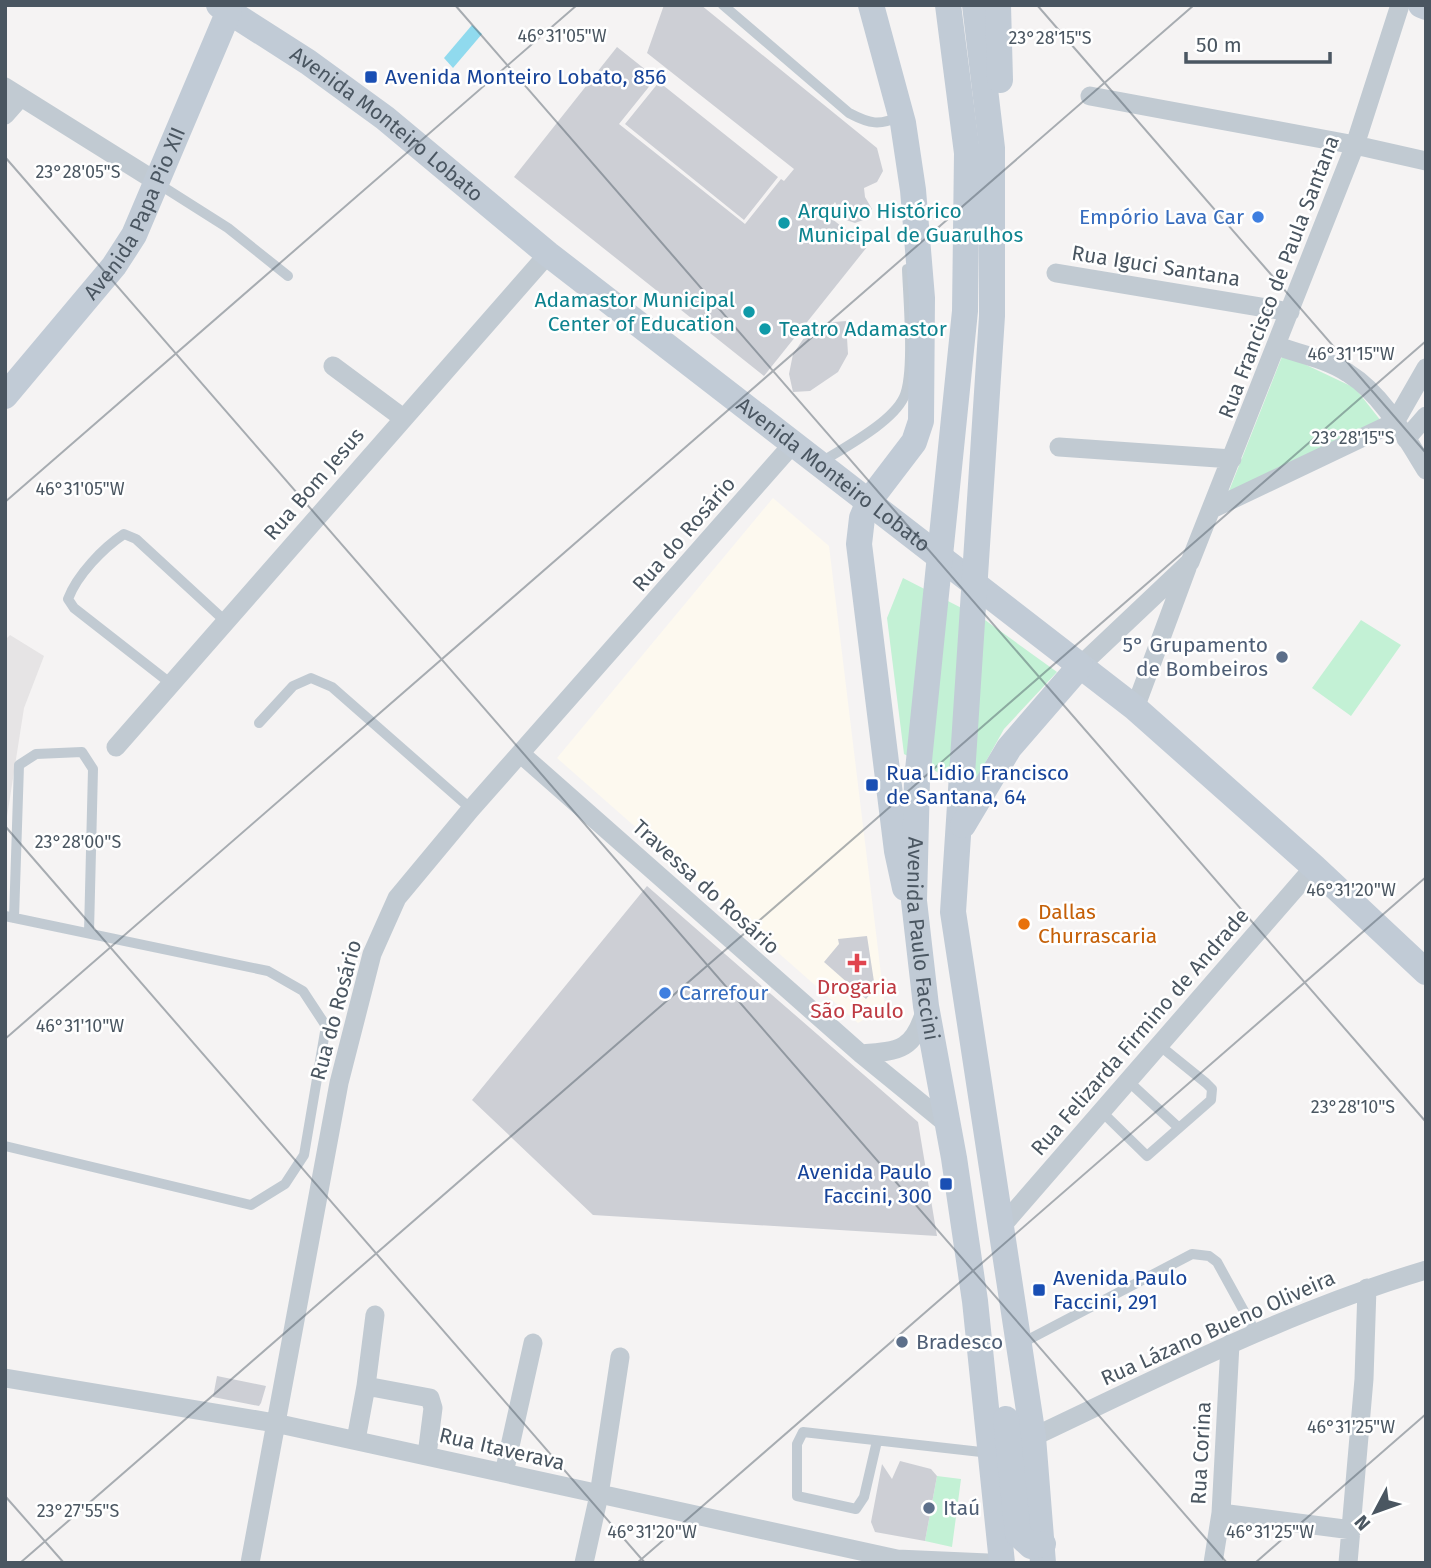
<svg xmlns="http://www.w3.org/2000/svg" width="1431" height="1568" font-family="'Fira Sans',sans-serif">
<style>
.commercial{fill:#fdf9ef}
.education{fill:#e6e4e5}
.green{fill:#c3f1d5}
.water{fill:#90daee}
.building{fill:#cdcfd5}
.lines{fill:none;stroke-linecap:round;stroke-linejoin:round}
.lane{stroke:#c1cad2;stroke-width:10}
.street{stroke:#c1cad2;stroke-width:19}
.secondary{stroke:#c1cbd6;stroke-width:26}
.ticks{fill:none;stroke:#4a5661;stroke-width:2;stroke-opacity:0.45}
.transit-dot{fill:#1a4fb4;stroke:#fff;stroke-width:2.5}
.shop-dot{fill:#3f7fe0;stroke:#fff;stroke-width:2.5}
.culture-dot{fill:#0f9aa8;stroke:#fff;stroke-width:2.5}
.service-dot{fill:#5c6f8a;stroke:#fff;stroke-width:2.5}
.food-dot{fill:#e8710a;stroke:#fff;stroke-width:2.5}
.health-dot{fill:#e0444e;stroke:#fff;stroke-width:2.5}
.labels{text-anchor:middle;stroke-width:5;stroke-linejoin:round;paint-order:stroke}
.transit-label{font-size:21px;fill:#164399;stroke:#fff;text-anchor:start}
.street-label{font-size:21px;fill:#4a5661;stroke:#fff}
.culture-label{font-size:21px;fill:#0d838f;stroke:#fff;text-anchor:start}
.shop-label{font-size:21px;fill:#366cbe;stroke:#fff;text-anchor:end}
.service-label{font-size:21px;fill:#4e5e75;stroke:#fff;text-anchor:start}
.food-label{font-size:21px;fill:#c56008;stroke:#fff;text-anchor:start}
.health-label{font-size:21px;fill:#be3a42;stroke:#fff}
.ticks-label{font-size:18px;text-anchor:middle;fill:#4a5661;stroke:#fff;stroke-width:5;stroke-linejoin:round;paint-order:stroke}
</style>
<rect width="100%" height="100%" fill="#f5f3f3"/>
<!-- commercial -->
<path class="commercial" d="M 773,498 L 829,546 L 885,1007 L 858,1023 L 557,758 Z"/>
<!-- education -->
<path class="education" d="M 10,635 L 44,656 L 24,708 L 6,823 L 5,640 Z"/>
<!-- green -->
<path class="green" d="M 1283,354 L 1355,388 L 1385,426 L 1227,496 Z
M 903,578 L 985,620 L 1057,672 L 1004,729 L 970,790 L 904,754 L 887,618 Z
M 1361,620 L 1401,645 L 1351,716 L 1312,688 Z
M 937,1476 L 961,1479 L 952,1547 L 925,1541 Z"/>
<!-- water -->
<path class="water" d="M 472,25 L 482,34 L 453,68 L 444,58 Z"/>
<!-- building -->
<path class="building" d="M 664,5 L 701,5 L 877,148 L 883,171 L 877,182 L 864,188 L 865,197 L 872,209 L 866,219 L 855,223 L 846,220 L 835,202 L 826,214 L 867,247 L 764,376 L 514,177 L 617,47 L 656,78 L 619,124 L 745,224 L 781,179 L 784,181 L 794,169 L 647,53 Z
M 659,82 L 778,177 L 744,220 L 625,124 Z
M 846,321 L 848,354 L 838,372 L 810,391 L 793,392 L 789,374 L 793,354 L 806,335 L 823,323 Z
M 647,886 L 918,1122 L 937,1236 L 593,1215 L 472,1100 Z
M 867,936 L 875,988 L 866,999 L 824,962 L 839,944 L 838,939 Z
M 217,1376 L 266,1386 L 261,1403 L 259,1406 L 213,1397 Z
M 900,1461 L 931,1469 L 937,1476 L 925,1541 L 875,1532 L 871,1522 L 882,1464 L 892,1479 Z"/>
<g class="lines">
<!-- lane -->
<path class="lane" d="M 723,5 L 849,113 C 870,124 879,126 901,116
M 157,183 L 228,228 L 288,276
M 820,463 C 843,448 892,423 904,397 C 915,373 908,298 907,269
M 170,683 L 74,608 L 68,599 C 77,575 103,548 124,534 L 136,539 L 224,620
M 259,723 L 293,686 L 311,678 L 332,687 L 471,809
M 5,916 L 268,971 L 303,991 L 326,1026 L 304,1155 L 285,1184 L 251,1205 L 5,1146
M 14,918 L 19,765 L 36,754 L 82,752 L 93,769 L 89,932
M 1128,1081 L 1179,1128
M 1101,1111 L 1147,1156 L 1211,1100 L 1212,1089 L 1206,1083 L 1159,1045
M 1022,1343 L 1192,1254 L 1209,1256 L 1217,1262 L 1256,1333
M 877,1441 L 864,1497 L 856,1509 L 797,1496 L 797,1444 L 803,1432 L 990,1453"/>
<!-- street -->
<path class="street" d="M 5,87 L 157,182
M 1090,96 L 1355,145 L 1426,161
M 5,115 L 20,98
M 1056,273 L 1290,312
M 1277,346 C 1300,354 1327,359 1348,373 C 1382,394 1405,436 1426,470
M 333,366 L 403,418
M 1395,422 L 1426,368
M 1406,439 L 1426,416
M 1059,447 L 1232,459
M 1212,509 L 1395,422
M 1080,666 L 1190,562 L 1355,145 L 1400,5
M 1135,708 L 1187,568
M 116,747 L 548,254
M 521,754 L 861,1054 L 948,1125
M 861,1054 C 901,1051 914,1050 926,1008
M 1001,1227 L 1314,867
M 375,1315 L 366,1386 L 430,1398 L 433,1408 L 427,1455
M 5,1378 L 275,1423 L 897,1559 L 988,1563
M 1033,1437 C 1162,1376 1289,1311 1426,1270
M 356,1440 L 366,1386
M 504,1473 L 533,1343
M 1221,1513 L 1352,1530
M 250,1563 L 339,1083 L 372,954 L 397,898 L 471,809 L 791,446
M 584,1563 L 599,1495 L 620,1357
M 1213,1563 L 1221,1513 L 1230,1344
M 1348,1563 L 1364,1379 L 1367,1288"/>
<!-- secondary -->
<g class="secondary">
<path id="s1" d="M 219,5 L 308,62 L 385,118 L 548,254 L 1135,708 L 1314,867 L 1426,972"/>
<path d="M 871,5 L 903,123 L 913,190 L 922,298 L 921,421 L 914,442 L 869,501 L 862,518 L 859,544 L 897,851 L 905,888"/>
<path id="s2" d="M 948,5 L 967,153 L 965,311 L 917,780 L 914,901 L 926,1006 L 954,1158 L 975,1301 L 1002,1563"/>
<path d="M 975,5 L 992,148 L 992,316 L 953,912 L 1033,1437 L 1043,1563"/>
<path d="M 998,5 L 1000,80"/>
<path d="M 1421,5 L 1426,7"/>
<path id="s3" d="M 5,396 L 114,266 L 134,235 L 229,11"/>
<path d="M 963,825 L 1009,748 L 1080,666"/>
<path d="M 1006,1419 L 1018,1534 L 1031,1546 L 1043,1544"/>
</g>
</g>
<!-- ticks -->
<path class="ticks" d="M 455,5 L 1426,1122M 1037,5 L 1426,453M 5,157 L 1227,1563M 5,502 L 577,5M 5,826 L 645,1563M 5,1039 L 1194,5M 5,1496 L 64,1563M 20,1563 L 1426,341M 637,1563 L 1426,877M 1255,1563 L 1426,1414"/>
<!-- markers -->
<g class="transit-dot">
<rect x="364" y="70" width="14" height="14" rx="3.5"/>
<rect x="865" y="778" width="14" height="14" rx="3.5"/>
<rect x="939" y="1177" width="14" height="14" rx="3.5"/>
<rect x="1032" y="1283" width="14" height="14" rx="3.5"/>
</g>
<g class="shop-dot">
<circle cx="1258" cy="217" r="7"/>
<circle cx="665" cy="993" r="7"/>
</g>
<g class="culture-dot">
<circle cx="784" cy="223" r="7"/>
<circle cx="749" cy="312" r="7"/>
<circle cx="765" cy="329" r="7"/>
</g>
<g class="service-dot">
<circle cx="1282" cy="657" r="7"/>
<circle cx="902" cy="1342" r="7"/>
<circle cx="929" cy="1508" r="7"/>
</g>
<circle class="food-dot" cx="1024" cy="924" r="7"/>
<path class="health-dot" d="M853.5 952.5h7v7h7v7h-7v7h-7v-7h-7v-7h7z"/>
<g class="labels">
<!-- transit labels -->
<g class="transit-label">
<text x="385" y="84">Avenida Monteiro Lobato, 856</text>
<text x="886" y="780">Rua Lidio Francisco<tspan x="886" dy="24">de Santana, 64</tspan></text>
<text x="932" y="1179" text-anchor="end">Avenida Paulo<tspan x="932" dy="24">Faccini, 300</tspan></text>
<text x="1053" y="1285">Avenida Paulo<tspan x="1053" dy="24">Faccini, 291</tspan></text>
</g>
<!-- street labels -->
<g class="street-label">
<text dy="7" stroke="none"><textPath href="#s1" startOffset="206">Avenida Monteiro Lobato</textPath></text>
<text dy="7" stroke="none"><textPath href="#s3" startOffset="226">Avenida Papa Pio XII</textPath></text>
<text transform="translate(1156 266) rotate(9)" y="7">Rua Iguci Santana</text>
<text transform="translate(1279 277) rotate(-69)" y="7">Rua Francisco de Paula Santana</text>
<text dy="7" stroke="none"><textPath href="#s1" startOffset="774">Avenida Monteiro Lobato</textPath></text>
<text transform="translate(314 484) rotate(-49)" y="7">Rua Bom Jesus</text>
<text transform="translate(684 534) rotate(-49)" y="7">Rua do Rosário</text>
<text transform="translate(706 887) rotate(42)" y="7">Travessa do Rosário</text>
<text dy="7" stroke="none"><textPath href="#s2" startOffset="938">Avenida Paulo Faccini</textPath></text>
<text transform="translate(336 1010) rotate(-75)" y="7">Rua do Rosário</text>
<text transform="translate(1140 1032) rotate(-49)" y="7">Rua Felizarda Firmino de Andrade</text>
<text transform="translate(1218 1328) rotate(-24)" y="7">Rua Lázano Bueno Oliveira</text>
<text transform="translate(502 1449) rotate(13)" y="7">Rua Itaverava</text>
<text transform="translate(1201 1453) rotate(-87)" y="7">Rua Corina</text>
</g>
<!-- culture labels -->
<g class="culture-label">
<text x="798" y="218">Arquivo Histórico<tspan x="798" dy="24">Municipal de Guarulhos</tspan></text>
<text x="735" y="307" text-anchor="end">Adamastor Municipal<tspan x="735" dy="24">Center of Education</tspan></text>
<text x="779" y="336">Teatro Adamastor</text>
</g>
<!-- shop labels -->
<g class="shop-label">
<text x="1244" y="224">Empório Lava Car</text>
<text x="679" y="1000" text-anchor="start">Carrefour</text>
</g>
<!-- service labels -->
<g class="service-label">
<text x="1268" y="652" text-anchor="end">5° Grupamento<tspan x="1268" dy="24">de Bombeiros</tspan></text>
<text x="916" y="1349">Bradesco</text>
<text x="943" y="1515">Itaú</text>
</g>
<!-- food labels -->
<g class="food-label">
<text x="1038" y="919">Dallas<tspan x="1038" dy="24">Churrascaria</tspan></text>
</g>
<!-- health labels -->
<g class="health-label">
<text x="857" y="994">Drogaria<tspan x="857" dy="24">São Paulo</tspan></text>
</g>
</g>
<g class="ticks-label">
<text x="562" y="42">46°31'05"W</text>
<text x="1050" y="44">23°28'15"S</text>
<text x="78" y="178">23°28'05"S</text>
<text x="1351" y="360">46°31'15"W</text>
<text x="1353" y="444">23°28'15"S</text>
<text x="80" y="495">46°31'05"W</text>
<text x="78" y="848">23°28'00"S</text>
<text x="1351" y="896">46°31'20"W</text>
<text x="80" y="1032">46°31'10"W</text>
<text x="1353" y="1113">23°28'10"S</text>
<text x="1351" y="1433">46°31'25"W</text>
<text x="78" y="1517">23°27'55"S</text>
<text x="652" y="1538">46°31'20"W</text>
<text x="1270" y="1538">46°31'25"W</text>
</g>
<!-- border -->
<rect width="1431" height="1568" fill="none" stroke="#4a5661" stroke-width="14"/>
<!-- north arrow -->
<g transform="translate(1375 1512) rotate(229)" stroke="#ffffff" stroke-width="5" paint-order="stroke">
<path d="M0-5L12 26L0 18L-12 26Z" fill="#4a5661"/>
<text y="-10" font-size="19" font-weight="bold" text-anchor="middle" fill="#4a5661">N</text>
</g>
<!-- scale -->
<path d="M1186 52v10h144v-10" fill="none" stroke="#4a5661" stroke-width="3.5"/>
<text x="1196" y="52" font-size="21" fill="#4a5661" stroke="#ffffff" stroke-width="5" paint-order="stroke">50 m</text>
</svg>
